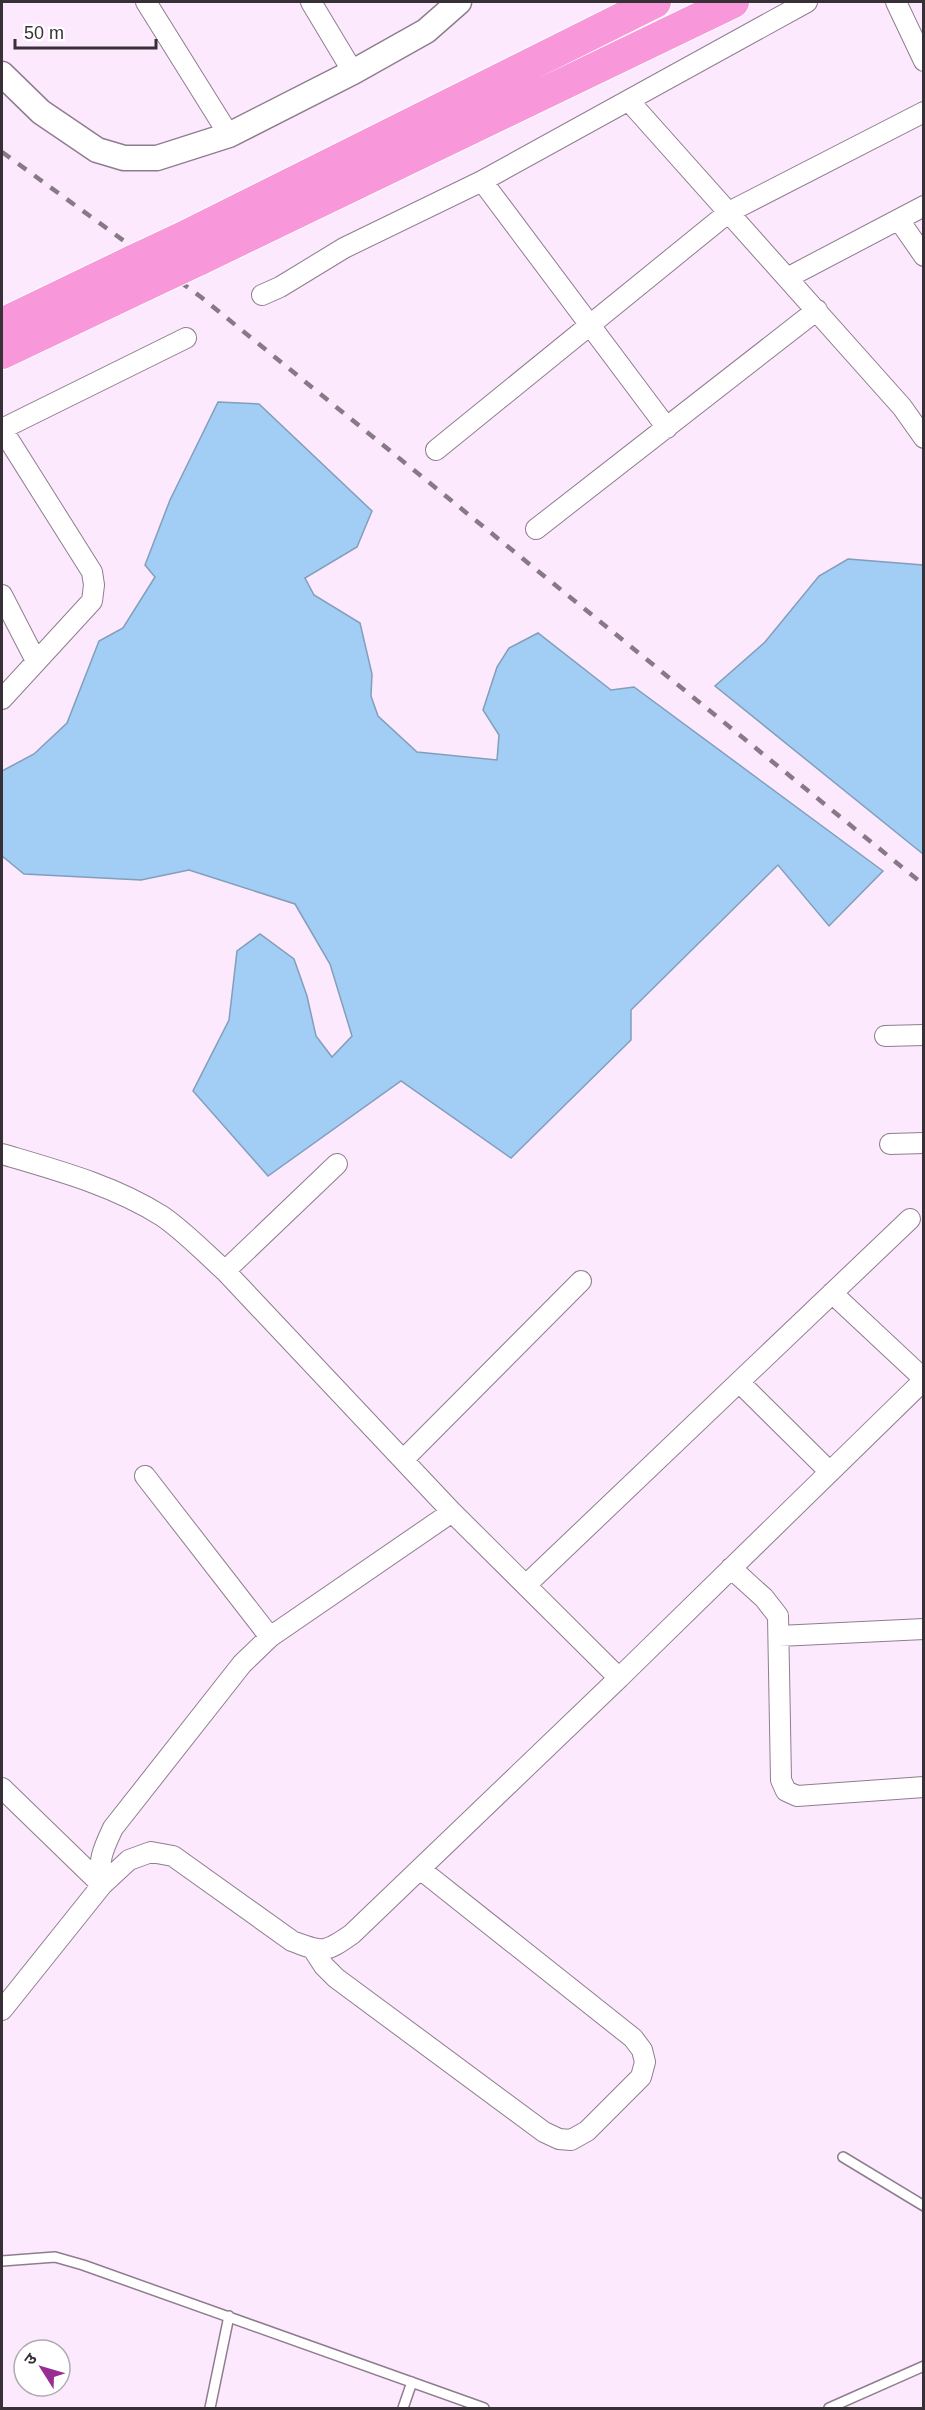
<svg xmlns="http://www.w3.org/2000/svg" width="925" height="2410" font-family="Arial,'Noto Sans Devanagari',sans-serif">
<style>
.water{fill:#a2cdf4;stroke:#829ebb;stroke-width:1.5}
.lines{fill:none;stroke-linecap:round;stroke-linejoin:round}
.service-casing{stroke:#8f7d8f;stroke-width:12}
.minor-casing{stroke:#8f7d8f;stroke-width:22}
.tertiary-casing{stroke:#8f7d8f;stroke-width:27}
.trunk-casing{stroke:#fff;stroke-width:34}
.service{stroke:#fff;stroke-width:9}
.minor{stroke:#fff;stroke-width:20}
.tertiary{stroke:#fff;stroke-width:24}
.trunk{stroke:#f898da;stroke-width:32}
.rail{stroke:#867a86;stroke-width:4.5;stroke-dasharray:10 10;stroke-linecap:butt}
.trunk-bridge-casing{stroke:#fff;stroke-width:34;stroke-linecap:butt}
.trunk-bridge{stroke:#f898da;stroke-width:32}
</style>
<rect width="100%" height="100%" fill="#fde9fd"/>
<!-- water -->
<path class="water" d="M 218,402 L 259,404 L 372,511 L 357,547 L 305,578 L 314,595 L 360,623 L 372,674 L 371,696 L 378,716 L 417,752 L 497,760 L 499,735 L 483,710 L 497,667 L 509,648 L 538,633 L 611,690 L 634,687 L 883,871 L 829,926 L 778,865 L 631,1010 L 631,1040 L 511,1158 L 401,1081 L 268,1176 L 193,1091 L 229,1020 L 237,951 L 260,934 L 294,959 L 307,996 L 316,1036 L 332,1057 L 352,1036 L 330,964 L 295,904 L 189,870 L 141,880 L 24,874 L 2,856 L 2,771 L 34,754 L 67,723 L 99,641 L 123,628 L 155,577 L 145,565 L 170,500 Z
M 848,559 L 923,565 L 923,854 L 715,686 L 765,642 L 819,576 Z"/>
<g class="lines">
<defs>
<path id="service" d="M 843,2157 L 924,2206
M 2,2261 L 55,2257 L 83,2265 L 484,2408
M 210,2408 L 229,2316
M 403,2408 L 412,2382
M 829,2408 L 924,2366"/>
<path id="minor" d="M 146,2 L 229,135
M 311,2 L 353,72
M 896,2 L 924,61
M 629,101 L 902,407 L 924,438
M 482,181 L 667,428
M 899,220 L 924,256
M 787,278 L 924,206
M 262,295 L 280,287 L 344,248 L 482,181 L 807,2
M 2,429 L 92,572 L 94,585 L 92,601 L 2,699
M 2,429 L 186,338
M 436,450 L 729,212 L 924,112
M 536,529 L 817,310
M 2,595 L 36,661
M 885,1036 L 924,1035
M 890,1144 L 924,1143
M 2,1154 C 56,1170 113,1185 162,1216 C 184,1231 205,1253 225,1271 L 452,1512 L 619,1678 L 924,1380
M 225,1271 L 337,1164
M 832,1293 L 924,1379
M 739,1382 L 830,1472
M 403,1460 L 581,1281
M 145,1476 L 270,1637
M 731,1568 L 764,1598 L 778,1616 L 781,1780 L 786,1791 L 797,1796 L 924,1787
M 526,1585 L 910,1219
M 779,1636 L 924,1629
M 2,1788 L 102,1885 L 129,1860 L 151,1852 L 173,1856 L 292,1941 C 323,1953 325,1953 352,1934 L 619,1678
M 313,1949 L 324,1966 L 336,1978 L 544,2132 L 559,2139 L 571,2140 L 587,2131 L 641,2077 L 645,2062 L 642,2050 L 633,2038 L 420,1869
M 2,2010 L 102,1885 C 97,1862 103,1849 113,1828 L 242,1664 L 270,1637 L 452,1512"/>
<path id="tertiary" d="M 2,74 L 41,112 L 97,150 L 124,158 L 157,158 L 229,135 L 353,72 L 426,31 L 459,2"/>
<path id="trunk" d="M 182,238 L 655,2
M 198,260 L 733,2
M 2,324 L 135,260
M 2,353 L 147,284"/>
</defs>
<!-- service casing -->
<use href="#service" class="service-casing"/>
<!-- minor casing -->
<use href="#minor" class="minor-casing"/>
<!-- tertiary casing -->
<use href="#tertiary" class="tertiary-casing"/>
<!-- trunk casing -->
<use href="#trunk" class="trunk-casing"/>
<!-- service -->
<use href="#service" class="service"/>
<!-- minor -->
<use href="#minor" class="minor"/>
<!-- tertiary -->
<use href="#tertiary" class="tertiary"/>
<!-- trunk -->
<use href="#trunk" class="trunk"/>
<!-- rail -->
<path class="rail" d="M 2,152 L 201,297 L 924,885"/>
<defs>
<path id="trunk-bridge" d="M 135,260 L 182,238
M 147,284 L 198,260"/>
</defs>
<!-- trunk-bridge casing -->
<use href="#trunk-bridge" class="trunk-bridge-casing"/>
<!-- trunk-bridge -->
<use href="#trunk-bridge" class="trunk-bridge"/>
</g>
<!-- border -->
<rect width="925" height="2410" fill="none" stroke="#373037" stroke-width="6"/>
<!-- north arrow -->
<g transform="translate(42 2368) rotate(307)"><circle r="28" fill="#ffffff" stroke="#afacaf" stroke-width="1.5"/>
<path d="M0-4.5L10 22L0 15L-10 22Z" fill="#972e91"/>
<text y="-9" font-size="16" font-weight="bold" text-anchor="middle" fill="#373037">उ</text>
</g>
<!-- scale -->
<path d="M15 39v9h141v-9" fill="none" stroke="#373037" stroke-width="3"/>
<text x="24" y="39" font-size="18" fill="#373037" stroke="#ffffff" stroke-width="4.5" paint-order="stroke">50 m</text>
</svg>
